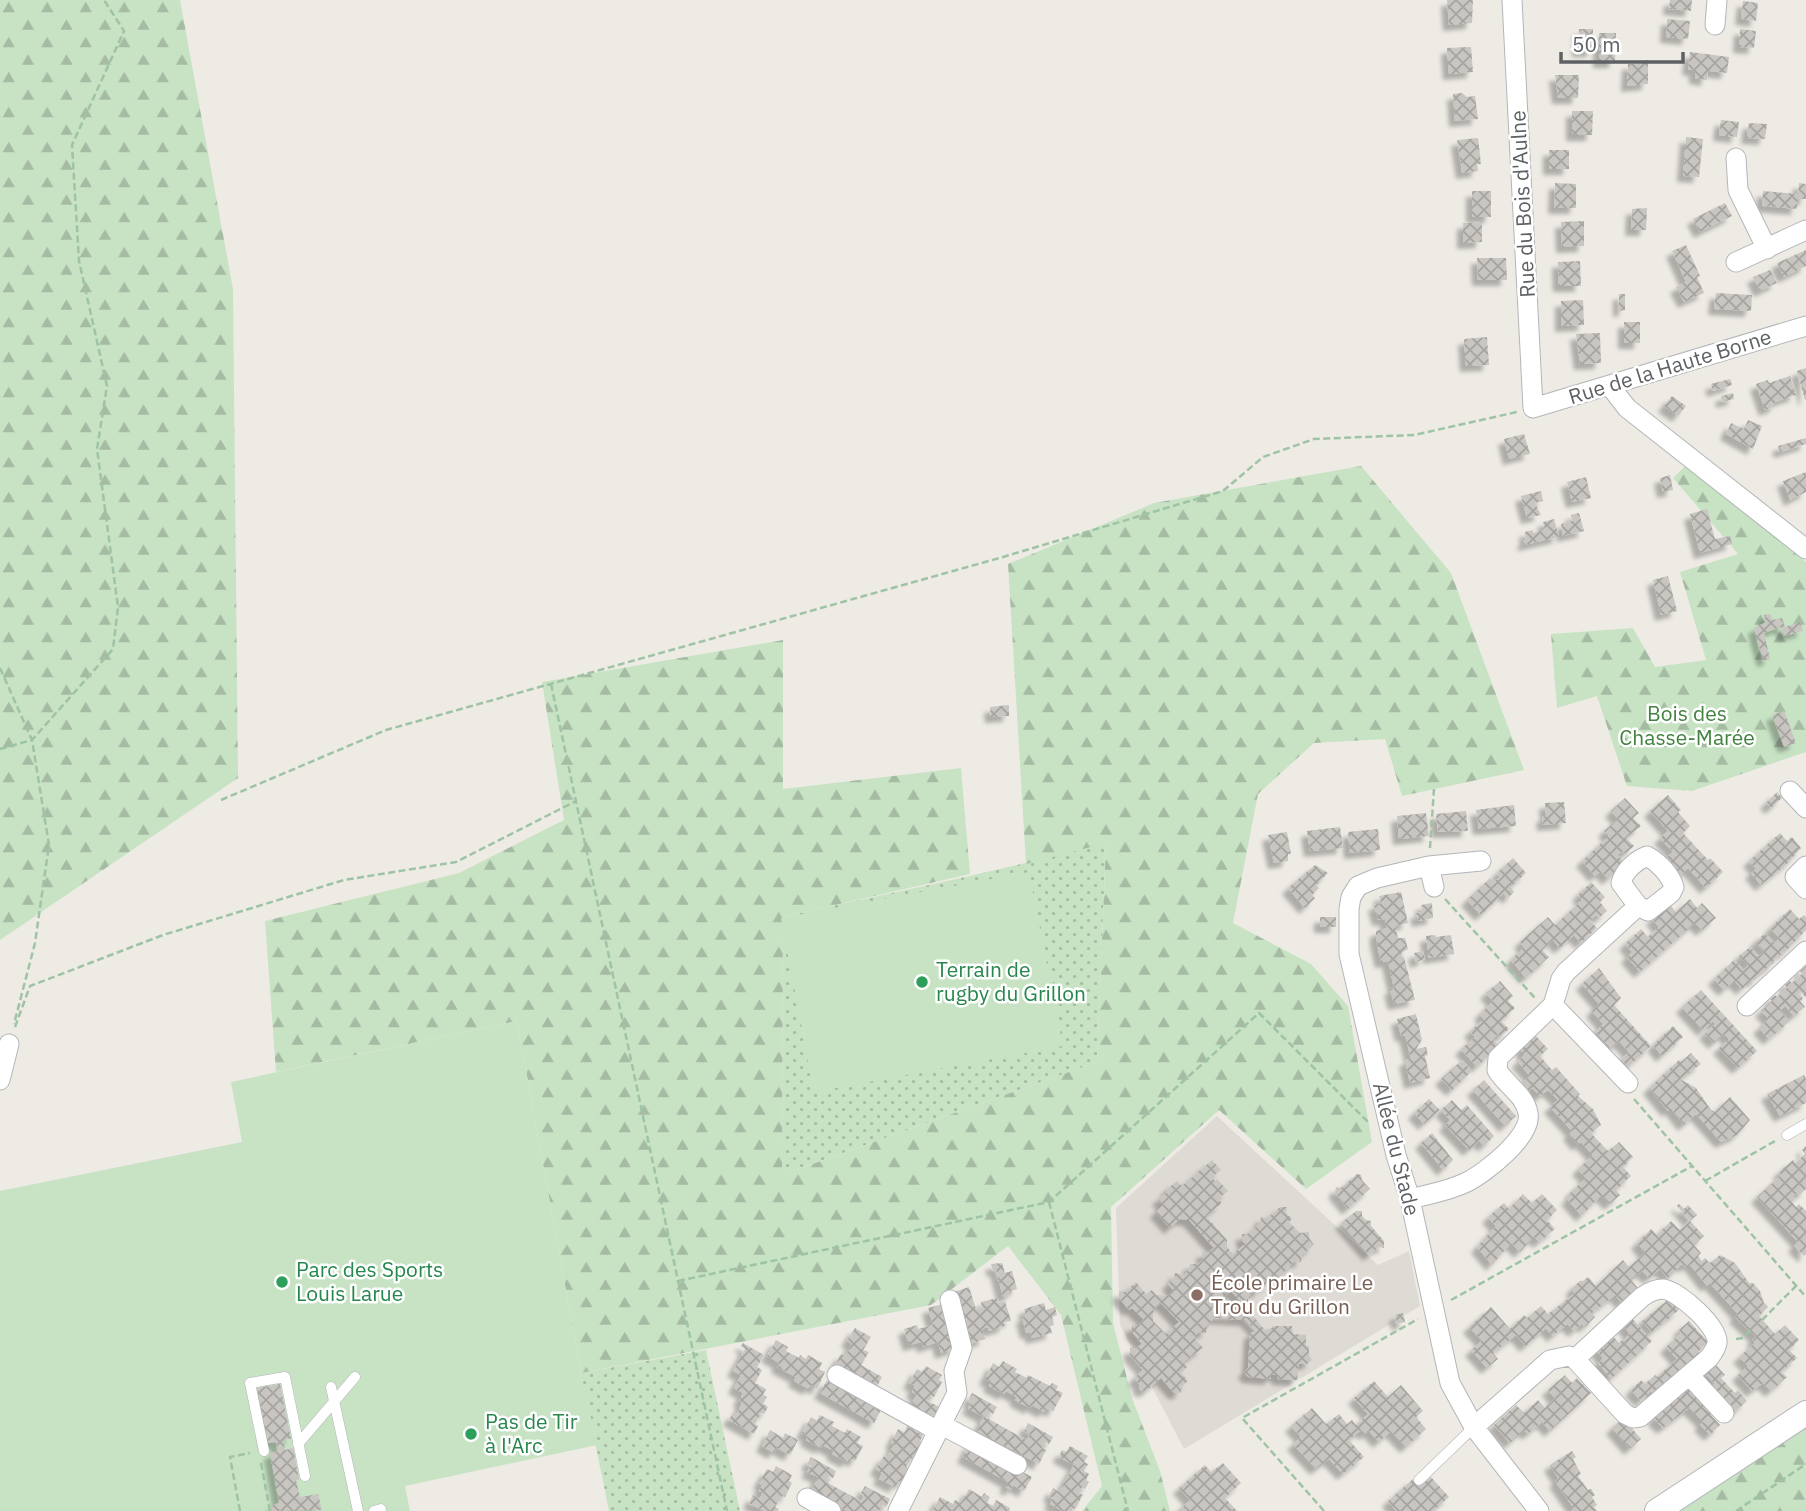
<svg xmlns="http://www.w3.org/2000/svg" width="1806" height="1511" font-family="'IBM Plex Sans',sans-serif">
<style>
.education{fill:#dedad4}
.grass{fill:url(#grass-dots)}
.forest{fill:url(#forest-firs)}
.pitch{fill:#c7e3c4}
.building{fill:url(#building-cross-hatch);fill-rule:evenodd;filter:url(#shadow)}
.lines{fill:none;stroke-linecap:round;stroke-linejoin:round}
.service-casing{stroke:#b3b6b9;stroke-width:11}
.minor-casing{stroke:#b3b6b9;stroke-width:21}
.tertiary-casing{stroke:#b3b6b9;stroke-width:26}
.path{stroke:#9ec3a5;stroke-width:2.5;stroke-dasharray:7 3.5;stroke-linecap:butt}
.service{stroke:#fff;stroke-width:10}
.minor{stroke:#fff;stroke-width:19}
.tertiary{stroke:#fff;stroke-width:24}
.leisure-dot{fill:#2e9e5b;stroke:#fff;stroke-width:2.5}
.education-dot{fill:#8d6e63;stroke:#fff;stroke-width:2.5}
.labels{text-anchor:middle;stroke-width:5;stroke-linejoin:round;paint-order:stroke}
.street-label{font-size:21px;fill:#5d6164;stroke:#fff}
.park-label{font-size:21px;fill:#41823e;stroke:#fff}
.leisure-label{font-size:21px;fill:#27864d;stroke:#fff;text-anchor:start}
.education-label{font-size:21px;fill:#785e54;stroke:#fff;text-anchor:start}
</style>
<defs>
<pattern id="grass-dots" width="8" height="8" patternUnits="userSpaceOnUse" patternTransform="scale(1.75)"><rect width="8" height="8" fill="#c7e3c4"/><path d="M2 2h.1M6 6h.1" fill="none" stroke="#a5bba3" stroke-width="1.8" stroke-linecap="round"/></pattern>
<pattern id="forest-firs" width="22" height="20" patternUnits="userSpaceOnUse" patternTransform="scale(1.75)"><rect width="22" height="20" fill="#c7e3c4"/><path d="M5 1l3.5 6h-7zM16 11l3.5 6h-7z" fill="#a5bba3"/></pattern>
<pattern id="building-cross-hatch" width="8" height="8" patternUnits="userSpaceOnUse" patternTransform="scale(1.75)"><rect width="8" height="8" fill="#c9c6c2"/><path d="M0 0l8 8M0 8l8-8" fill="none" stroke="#a6a4a1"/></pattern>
<filter id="shadow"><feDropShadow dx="-6" dy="6" stdDeviation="2" flood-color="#0004"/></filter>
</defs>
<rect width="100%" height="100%" fill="#eeebe5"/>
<!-- education -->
<path class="education" d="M 1217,1116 L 1378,1265 L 1409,1251 L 1420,1306 L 1184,1449 L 1120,1325 L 1116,1208 Z"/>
<!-- grass -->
<path class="grass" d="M 1106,842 L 1097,1062 L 782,1175 L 783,917 C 891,892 1000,872 1106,842 Z
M 706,1350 L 740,1511 L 609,1511 L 581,1373 Z"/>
<!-- forest -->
<path class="forest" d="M 0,0 L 180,0 L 233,289 L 238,778 L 0,940 Z
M 1687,464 L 1806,562 L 1806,752 L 1692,791 L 1627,786 L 1597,696 L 1557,708 L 1551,634 L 1633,628 L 1655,667 L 1706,660 L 1680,572 L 1738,554 L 1673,478 Z
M 1361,466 L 1451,573 L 1524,770 L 1402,796 L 1385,739 L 1314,743 L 1258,794 L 1233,923 L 1311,964 L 1348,1006 L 1372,1142 L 1306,1189 L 1219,1110 L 1111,1207 L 1113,1323 L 1132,1398 L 1160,1471 L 1170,1511 L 1082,1511 L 1102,1486 L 1061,1315 L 1008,1246 L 931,1305 L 581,1373 L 517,1021 L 276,1072 L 265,921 L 459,873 L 564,820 L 542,682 L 783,640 L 783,789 L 961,768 L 970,874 L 783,917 L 782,1175 L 1097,1062 L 1106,843 L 1026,864 L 1008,564 L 1154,503 Z
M 1806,1413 L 1806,1511 L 1657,1511 Z"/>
<!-- pitch -->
<path class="pitch" d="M 1029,872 L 1063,1046 L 814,1092 L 781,918 Z
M 517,1021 L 581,1373 L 597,1445 L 405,1486 L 410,1511 L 0,1511 L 0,1191 L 242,1142 L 231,1082 Z"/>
<!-- building -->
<path class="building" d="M 1447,0 L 1473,0 L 1472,23 L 1449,25 Z
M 1670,0 L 1692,0 L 1691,11 L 1669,9 Z
M 1743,1 L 1758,3 L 1756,21 L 1741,19 Z
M 1667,19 L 1690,21 L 1688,39 L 1666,37 Z
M 1579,29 L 1593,29 L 1593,51 L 1578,51 Z
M 1740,29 L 1756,31 L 1754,48 L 1739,47 Z
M 1599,33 L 1616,33 L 1615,62 L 1599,62 Z
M 1471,47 L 1473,72 L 1449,74 L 1447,48 Z
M 1690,52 L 1729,57 L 1727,73 L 1708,71 L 1707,80 L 1695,78 L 1695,70 L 1688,69 Z
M 1648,60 L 1648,84 L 1627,86 L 1628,64 L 1641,64 L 1641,61 Z
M 1555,75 L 1579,75 L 1578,98 L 1558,98 Z
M 1462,93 L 1467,97 L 1475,96 L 1478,119 L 1455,121 L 1453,94 Z
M 1572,111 L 1593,111 L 1592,135 L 1572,135 Z
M 1721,120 L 1739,122 L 1737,137 L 1719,135 Z
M 1749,123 L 1767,124 L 1765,139 L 1747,138 Z
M 1686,137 L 1703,139 L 1699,177 L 1683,176 Z
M 1478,138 L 1481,164 L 1477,164 L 1478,171 L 1462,173 L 1457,140 Z
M 1549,150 L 1569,150 L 1569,169 L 1549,169 Z
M 1555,183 L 1576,184 L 1576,208 L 1554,208 Z
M 1799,183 L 1806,184 L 1806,199 L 1798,199 L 1797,209 L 1762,206 L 1763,191 L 1798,194 Z
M 1472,191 L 1491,191 L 1491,217 L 1472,217 Z
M 1725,203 L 1732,216 L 1700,232 L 1693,219 Z
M 1647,208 L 1646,230 L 1631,230 L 1632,209 Z
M 1584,221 L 1584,246 L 1562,247 L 1561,222 Z
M 1482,222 L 1482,242 L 1463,243 L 1463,223 Z
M 1686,245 L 1700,276 L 1697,277 L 1704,293 L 1684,302 L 1676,287 L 1686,282 L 1672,251 Z
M 1806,250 L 1806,266 L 1784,277 L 1777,263 Z
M 1477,258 L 1506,258 L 1507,280 L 1478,280 Z
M 1580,261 L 1581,286 L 1559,286 L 1558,262 Z
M 1770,270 L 1777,283 L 1760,291 L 1753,277 Z
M 1716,293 L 1752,295 L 1751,311 L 1714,309 Z
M 1619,294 L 1625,294 L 1625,310 L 1619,311 Z
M 1583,300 L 1584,325 L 1561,326 L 1561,301 Z
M 1624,322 L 1640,322 L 1640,343 L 1624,343 Z
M 1600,333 L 1601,363 L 1580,364 L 1576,334 Z
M 1487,337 L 1489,365 L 1466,366 L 1464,339 Z
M 1806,368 L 1806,400 L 1805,400 L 1797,371 Z
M 1790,376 L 1796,395 L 1775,402 L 1776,406 L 1765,410 L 1756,384 L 1768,380 L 1769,383 Z
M 1730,379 L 1732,385 L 1713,391 L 1711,384 Z
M 1733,393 L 1734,399 L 1722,402 L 1721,396 Z
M 1672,396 L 1686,406 L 1678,416 L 1664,406 Z
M 1748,420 L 1762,426 L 1753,449 L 1726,434 L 1731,423 L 1744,429 Z
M 1524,434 L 1530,454 L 1509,459 L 1504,439 Z
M 1806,438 L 1806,444 L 1780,452 L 1778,446 Z
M 1806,472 L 1806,492 L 1790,500 L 1783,481 Z
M 1670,475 L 1673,490 L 1663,492 L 1660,478 Z
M 1586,477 L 1591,498 L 1572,502 L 1567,482 Z
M 1541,491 L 1543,501 L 1535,503 L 1541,515 L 1527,518 L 1521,496 Z
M 1707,509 L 1715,539 L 1730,536 L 1732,544 L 1700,553 L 1690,514 Z
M 1579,513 L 1584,531 L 1563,536 L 1561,524 L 1572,521 L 1571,515 Z
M 1554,519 L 1559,537 L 1524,545 L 1523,541 L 1526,540 L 1525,532 L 1533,530 L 1533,533 L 1545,530 L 1543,522 Z
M 1668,576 L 1677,611 L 1661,615 L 1653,580 Z
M 1771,614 L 1772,620 L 1782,618 L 1785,627 L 1800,622 L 1803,631 L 1784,636 L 1781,627 L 1764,633 L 1770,659 L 1763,661 L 1754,628 L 1766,622 L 1764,615 Z
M 1009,705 L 1009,716 L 991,717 L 990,707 Z
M 1784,711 L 1796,743 L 1784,747 L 1772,715 Z
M 1777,792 L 1782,798 L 1771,808 L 1766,803 Z
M 1668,795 L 1681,810 L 1678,812 L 1690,826 L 1683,833 L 1708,860 L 1710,858 L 1723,872 L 1706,888 L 1688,868 L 1680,876 L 1665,859 L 1673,852 L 1660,838 L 1668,831 L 1650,811 Z
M 1625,798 L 1639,813 L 1633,818 L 1641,826 L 1626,838 L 1634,846 L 1625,854 L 1623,851 L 1617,855 L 1625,863 L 1608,879 L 1601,871 L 1595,876 L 1582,861 L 1609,836 L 1604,831 L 1618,819 L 1611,811 Z
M 1564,802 L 1566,823 L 1543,825 L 1542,817 L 1546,816 L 1545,803 Z
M 1514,805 L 1516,826 L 1479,829 L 1476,810 Z
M 1466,811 L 1468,831 L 1438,832 L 1436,814 Z
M 1426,813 L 1429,836 L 1399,839 L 1397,816 Z
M 1340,827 L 1343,848 L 1310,851 L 1307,831 Z
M 1378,829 L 1380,850 L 1350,853 L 1348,832 Z
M 1287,832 L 1291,854 L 1288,854 L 1288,861 L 1274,863 L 1268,835 Z
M 1780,833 L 1787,841 L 1792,837 L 1801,848 L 1788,863 L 1761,885 L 1751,873 L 1756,869 L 1749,861 Z
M 1513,858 L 1526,873 L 1511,887 L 1514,892 L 1508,898 L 1504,893 L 1481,915 L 1467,900 L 1490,878 L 1494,882 L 1500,877 L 1497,873 Z
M 1315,865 L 1328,873 L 1316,885 L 1319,888 L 1312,895 L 1315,898 L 1305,908 L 1288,888 Z
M 1591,882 L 1605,897 L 1600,902 L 1607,911 L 1599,918 L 1596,915 L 1590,920 L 1597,928 L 1581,943 L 1574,935 L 1560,948 L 1553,940 L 1542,950 L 1549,957 L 1526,978 L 1511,960 L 1524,947 L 1520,942 L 1548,917 L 1555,925 L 1582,900 L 1578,895 Z
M 1401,892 L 1408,923 L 1395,926 L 1398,938 L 1405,938 L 1408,949 L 1401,953 L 1402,957 L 1404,957 L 1415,1000 L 1394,1004 L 1390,989 L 1394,988 L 1388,961 L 1381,962 L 1376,940 L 1376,931 L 1387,928 L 1385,919 L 1378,920 L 1374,905 L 1381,903 L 1379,896 Z
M 1690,899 L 1697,908 L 1702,903 L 1716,918 L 1702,930 L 1695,923 L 1640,972 L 1627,957 L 1632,952 L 1625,944 L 1641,929 L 1648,937 L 1659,927 L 1652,919 L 1669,904 L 1676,912 Z
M 1432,903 L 1433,918 L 1418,921 L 1416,913 L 1422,912 L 1421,905 Z
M 1790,909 L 1799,919 L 1804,915 L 1806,917 L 1806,930 L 1784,953 L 1783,952 L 1773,961 L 1774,963 L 1757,975 L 1758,977 L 1754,981 L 1752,979 L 1742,989 L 1734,981 L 1724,990 L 1714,979 L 1734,960 L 1744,970 L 1748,965 L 1739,956 L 1750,947 L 1759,956 L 1764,952 L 1755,942 L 1765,933 L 1774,943 L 1779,938 L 1770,928 Z
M 1320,917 L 1336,917 L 1336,927 L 1320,927 Z
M 1435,935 L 1436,937 L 1451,935 L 1454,954 L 1429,958 L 1426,936 Z
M 1423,951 L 1425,959 L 1416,962 L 1414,953 Z
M 1806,966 L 1806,998 L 1801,992 L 1798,994 L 1803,998 L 1800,1001 L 1805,1007 L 1794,1016 L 1785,1006 L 1780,1011 L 1790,1021 L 1769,1039 L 1759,1028 L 1769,1019 L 1761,1011 L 1772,1001 L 1770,999 L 1775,995 L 1777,997 L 1787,988 L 1785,985 L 1790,981 L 1792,983 L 1802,974 L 1800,971 Z
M 1599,968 L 1621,998 L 1614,1005 L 1651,1046 L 1628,1067 L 1621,1059 L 1629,1052 L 1619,1041 L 1611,1048 L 1596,1032 L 1603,1024 L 1592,1011 L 1599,1004 L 1582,984 Z
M 1500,981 L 1513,996 L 1508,1001 L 1515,1008 L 1501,1021 L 1509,1029 L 1500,1037 L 1498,1034 L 1492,1039 L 1499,1046 L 1477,1067 L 1461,1049 L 1475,1037 L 1470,1031 L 1484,1019 L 1480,1014 L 1493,1001 L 1486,993 Z
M 1701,990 L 1757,1051 L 1738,1068 L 1719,1048 L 1729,1039 L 1724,1034 L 1714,1043 L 1705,1033 L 1715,1024 L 1713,1021 L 1703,1030 L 1682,1007 Z
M 1416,1014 L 1422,1040 L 1416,1049 L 1426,1047 L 1428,1055 L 1425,1056 L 1430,1078 L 1410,1083 L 1405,1060 L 1411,1059 L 1405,1035 L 1401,1036 L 1397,1019 Z
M 1673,1026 L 1683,1037 L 1662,1056 L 1653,1045 Z
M 1535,1035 L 1548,1049 L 1540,1056 L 1552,1070 L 1556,1067 L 1580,1094 L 1578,1096 L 1593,1109 L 1601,1125 L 1591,1133 L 1608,1151 L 1619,1142 L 1633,1157 L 1623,1167 L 1631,1176 L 1616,1190 L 1620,1195 L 1610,1204 L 1601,1195 L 1582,1216 L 1567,1199 L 1572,1195 L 1570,1193 L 1586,1178 L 1578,1169 L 1593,1155 L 1581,1142 L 1578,1145 L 1569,1134 L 1572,1131 L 1550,1107 L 1558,1100 L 1548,1090 L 1540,1096 L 1532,1088 L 1529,1091 L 1522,1083 L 1530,1076 L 1518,1062 L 1525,1054 L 1520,1049 Z
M 1691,1053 L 1701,1064 L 1680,1079 L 1696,1088 L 1711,1110 L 1715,1112 L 1730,1097 L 1750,1120 L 1737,1135 L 1721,1142 L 1696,1114 L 1684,1125 L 1671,1108 L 1668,1111 L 1649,1088 L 1679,1060 L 1681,1062 Z
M 1462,1060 L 1472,1071 L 1452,1090 L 1441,1079 Z
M 1804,1075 L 1806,1079 L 1806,1103 L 1780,1116 L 1767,1094 Z
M 1484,1080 L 1516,1116 L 1505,1126 L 1473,1090 Z
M 1429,1099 L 1440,1110 L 1424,1124 L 1414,1113 Z
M 1452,1100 L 1461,1110 L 1467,1105 L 1494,1136 L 1484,1146 L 1479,1141 L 1469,1150 L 1445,1125 L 1450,1120 L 1441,1110 Z
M 1432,1133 L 1453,1160 L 1443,1170 L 1421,1143 Z
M 1806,1146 L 1806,1189 L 1799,1195 L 1797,1193 L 1792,1197 L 1795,1199 L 1792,1202 L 1796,1207 L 1799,1204 L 1806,1211 L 1806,1254 L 1804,1256 L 1794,1246 L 1798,1242 L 1757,1197 L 1781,1175 L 1779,1172 L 1793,1160 L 1795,1163 L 1805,1154 L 1802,1150 Z
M 1212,1160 L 1221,1170 L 1212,1177 L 1215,1181 L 1217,1179 L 1228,1191 L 1218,1199 L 1222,1203 L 1206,1216 L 1227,1240 L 1227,1247 L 1233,1254 L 1245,1244 L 1242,1240 L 1242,1234 L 1248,1234 L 1260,1223 L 1261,1217 L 1268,1218 L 1280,1207 L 1287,1207 L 1286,1213 L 1292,1219 L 1289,1222 L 1300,1233 L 1309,1232 L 1309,1238 L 1314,1245 L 1302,1255 L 1301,1262 L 1295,1261 L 1283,1273 L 1282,1279 L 1276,1278 L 1273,1275 L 1267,1281 L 1266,1286 L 1260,1286 L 1260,1292 L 1254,1291 L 1248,1297 L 1248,1310 L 1265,1330 L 1272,1328 L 1273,1326 L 1292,1326 L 1293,1334 L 1306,1335 L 1306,1346 L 1309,1346 L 1309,1355 L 1312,1360 L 1307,1364 L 1299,1364 L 1297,1380 L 1278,1379 L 1277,1375 L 1271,1375 L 1271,1379 L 1248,1377 L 1244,1372 L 1248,1368 L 1250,1333 L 1256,1331 L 1246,1320 L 1212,1318 L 1213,1321 L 1207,1326 L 1206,1333 L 1199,1332 L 1194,1337 L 1203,1348 L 1183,1362 L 1187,1367 L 1181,1373 L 1188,1381 L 1181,1387 L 1181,1393 L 1174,1393 L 1161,1378 L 1146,1391 L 1140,1390 L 1139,1384 L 1134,1378 L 1143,1370 L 1130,1355 L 1130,1348 L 1136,1348 L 1142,1344 L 1132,1332 L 1132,1325 L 1138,1325 L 1144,1320 L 1132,1308 L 1129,1310 L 1119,1298 L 1119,1291 L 1125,1292 L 1136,1282 L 1146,1294 L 1152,1290 L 1156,1295 L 1167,1296 L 1173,1290 L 1168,1284 L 1174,1278 L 1175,1273 L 1184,1275 L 1189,1270 L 1190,1264 L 1197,1264 L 1203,1260 L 1202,1252 L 1208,1252 L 1214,1248 L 1189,1220 L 1180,1219 L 1170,1228 L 1156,1212 L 1163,1205 L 1158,1199 L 1168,1192 L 1166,1190 L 1177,1181 L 1182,1186 ZM 1231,1291 L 1239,1300 L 1239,1310 L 1234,1313 L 1212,1312 L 1212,1307 ZM 1161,1303 L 1179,1322 L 1166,1334 L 1153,1321 L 1153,1310 Z
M 1357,1174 L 1361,1175 L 1362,1180 L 1370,1189 L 1348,1209 L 1335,1193 L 1336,1187 L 1341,1188 Z
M 1523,1194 L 1532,1203 L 1542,1194 L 1557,1210 L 1547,1220 L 1555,1229 L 1539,1242 L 1534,1237 L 1520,1252 L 1511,1243 L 1492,1265 L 1477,1247 L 1496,1226 L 1488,1217 L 1504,1203 L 1509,1209 Z
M 1679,1204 L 1684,1209 L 1688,1205 L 1697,1215 L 1690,1221 L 1677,1206 Z
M 1356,1211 L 1362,1211 L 1362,1216 L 1366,1220 L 1371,1221 L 1371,1226 L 1384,1241 L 1384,1248 L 1379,1247 L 1369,1255 L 1341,1223 Z
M 1671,1221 L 1680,1230 L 1690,1221 L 1704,1236 L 1694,1245 L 1701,1253 L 1698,1256 L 1702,1261 L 1705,1258 L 1710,1263 L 1720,1255 L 1735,1263 L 1749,1283 L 1753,1283 L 1760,1291 L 1764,1303 L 1768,1307 L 1759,1316 L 1775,1334 L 1785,1325 L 1799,1340 L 1789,1350 L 1797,1358 L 1781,1372 L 1787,1377 L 1771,1391 L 1763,1383 L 1752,1391 L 1738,1375 L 1748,1366 L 1739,1357 L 1755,1343 L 1752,1340 L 1756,1337 L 1735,1317 L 1738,1314 L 1710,1283 L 1707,1286 L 1689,1263 L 1685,1267 L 1682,1264 L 1668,1278 L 1660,1269 L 1649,1278 L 1642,1271 L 1631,1280 L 1638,1288 L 1622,1303 L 1615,1295 L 1592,1313 L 1595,1317 L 1585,1327 L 1582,1324 L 1574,1331 L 1567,1324 L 1553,1336 L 1546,1328 L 1526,1346 L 1516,1335 L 1493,1353 L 1498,1359 L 1487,1368 L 1471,1350 L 1482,1341 L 1469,1327 L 1491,1307 L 1510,1329 L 1524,1315 L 1527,1318 L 1541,1306 L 1548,1314 L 1574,1294 L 1572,1288 L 1580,1281 L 1583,1281 L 1588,1277 L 1596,1286 L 1623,1260 L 1629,1267 L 1645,1253 L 1637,1243 L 1651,1229 L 1657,1235 Z
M 1002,1263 L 1005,1273 L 1012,1271 L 1017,1289 L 1011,1291 L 1012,1294 L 1003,1297 L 996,1270 L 993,1271 L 991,1264 Z
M 969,1287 L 976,1309 L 982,1307 L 981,1302 L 997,1298 L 998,1303 L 1005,1301 L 1011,1321 L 1004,1322 L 1005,1326 L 989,1331 L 988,1327 L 982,1329 L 985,1339 L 970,1344 L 954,1292 Z
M 1669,1299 L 1679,1310 L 1652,1332 L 1642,1321 Z
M 1044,1303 L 1046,1310 L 1055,1307 L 1057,1315 L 1052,1317 L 1054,1325 L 1050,1326 L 1052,1333 L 1032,1338 L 1030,1332 L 1026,1333 L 1022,1317 L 1026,1316 L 1024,1309 Z
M 943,1304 L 956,1348 L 941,1353 L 938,1342 L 923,1347 L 922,1342 L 909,1345 L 904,1329 L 917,1325 L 918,1329 L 933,1325 L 928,1308 Z
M 1403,1313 L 1405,1322 L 1397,1324 L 1395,1315 Z
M 1631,1317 L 1652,1341 L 1611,1379 L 1598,1363 L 1603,1358 L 1596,1350 L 1612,1335 L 1619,1343 L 1630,1334 L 1623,1325 Z
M 1689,1321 L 1708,1342 L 1698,1352 L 1701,1354 L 1654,1395 L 1651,1391 L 1641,1401 L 1631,1390 L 1641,1380 L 1645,1384 L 1655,1375 L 1657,1377 L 1677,1359 L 1666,1347 L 1681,1333 L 1679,1330 Z
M 855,1328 L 871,1337 L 863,1350 L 869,1352 L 861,1365 L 882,1377 L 875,1390 L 834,1367 L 841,1354 L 845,1356 L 852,1344 L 847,1341 Z
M 776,1340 L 788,1347 L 786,1351 L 799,1358 L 800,1355 L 806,1359 L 808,1355 L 822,1363 L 819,1369 L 825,1372 L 817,1389 L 811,1385 L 809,1389 L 794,1381 L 796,1377 L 777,1367 L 779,1363 L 767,1356 Z
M 743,1343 L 764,1355 L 757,1367 L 762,1370 L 755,1383 L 766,1389 L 763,1395 L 767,1397 L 763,1404 L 768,1407 L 764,1414 L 761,1413 L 755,1424 L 758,1426 L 754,1434 L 729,1420 L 733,1413 L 736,1415 L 742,1403 L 739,1401 L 743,1393 L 734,1388 L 741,1375 L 733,1371 L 745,1349 L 741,1346 Z
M 1003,1361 L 1017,1369 L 1015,1372 L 1027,1378 L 1028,1375 L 1050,1386 L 1052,1383 L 1058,1386 L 1056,1390 L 1063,1393 L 1053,1411 L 1046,1408 L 1044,1412 L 1032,1405 L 1030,1408 L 1015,1400 L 1017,1397 L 1006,1391 L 1004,1394 L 989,1386 L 991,1382 L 985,1379 L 993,1363 L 999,1367 Z
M 1715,1364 L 1725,1375 L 1721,1378 L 1735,1393 L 1738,1390 L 1747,1401 L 1736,1411 L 1727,1400 L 1725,1403 L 1711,1387 L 1715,1384 L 1705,1373 Z
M 926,1366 L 942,1375 L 939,1380 L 942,1382 L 934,1397 L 930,1395 L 927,1401 L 942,1408 L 938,1416 L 934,1414 L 931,1420 L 913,1410 L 916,1404 L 912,1402 L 917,1395 L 912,1392 L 915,1386 L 909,1383 L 917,1369 L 922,1372 Z
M 1565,1375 L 1572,1383 L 1577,1378 L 1591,1393 L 1550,1431 L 1542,1422 L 1528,1434 L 1524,1430 L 1510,1443 L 1494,1425 L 1516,1405 L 1524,1413 L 1538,1400 L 1545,1408 L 1555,1398 L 1548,1390 Z
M 827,1380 L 881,1410 L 874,1423 L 820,1393 Z
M 1374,1381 L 1388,1397 L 1401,1385 L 1423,1411 L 1416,1417 L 1426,1429 L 1406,1447 L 1391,1431 L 1379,1442 L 1369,1431 L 1365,1434 L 1361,1430 L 1349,1440 L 1364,1457 L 1343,1474 L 1329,1459 L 1316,1469 L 1293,1444 L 1301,1437 L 1291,1426 L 1312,1408 L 1326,1424 L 1339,1414 L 1347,1424 L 1352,1420 L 1356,1425 L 1368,1414 L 1354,1398 Z
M 280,1384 L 291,1439 L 283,1440 L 285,1450 L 293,1448 L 299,1479 L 296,1480 L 300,1497 L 318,1494 L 322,1510 L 271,1511 L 273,1505 L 279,1503 L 270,1453 L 278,1451 L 276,1442 L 268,1443 L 257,1388 Z
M 1690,1387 L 1714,1413 L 1711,1415 L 1720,1425 L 1710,1435 L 1700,1425 L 1703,1422 L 1689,1408 L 1663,1428 L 1653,1418 Z
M 972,1393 L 997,1407 L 993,1414 L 990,1412 L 987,1418 L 1026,1440 L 1030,1434 L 1024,1431 L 1028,1423 L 1053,1437 L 1049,1444 L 1046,1442 L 1042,1448 L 1046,1450 L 1039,1464 L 977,1431 L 984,1417 L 968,1408 L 972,1402 L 968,1401 Z
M 820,1415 L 834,1422 L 832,1426 L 845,1433 L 847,1429 L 861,1437 L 857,1443 L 863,1446 L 855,1461 L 849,1458 L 847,1462 L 832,1454 L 834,1451 L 822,1445 L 821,1448 L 806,1440 L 808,1436 L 802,1433 L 811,1417 L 817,1421 Z
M 1623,1418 L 1641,1439 L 1630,1449 L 1612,1428 Z
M 907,1426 L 923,1435 L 920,1441 L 923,1443 L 906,1467 L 909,1469 L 902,1483 L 898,1481 L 895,1487 L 879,1479 L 882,1473 L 876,1469 L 884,1456 L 887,1457 L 894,1445 L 891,1443 L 898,1429 L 904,1433 Z
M 770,1430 L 783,1438 L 785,1433 L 798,1440 L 790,1455 L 777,1448 L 774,1453 L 762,1446 Z
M 970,1443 L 1032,1477 L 1024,1491 L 1013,1485 L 1011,1490 L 1005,1487 L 1008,1482 L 963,1457 Z
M 1070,1446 L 1088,1456 L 1084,1462 L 1088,1464 L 1084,1471 L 1089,1474 L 1086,1480 L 1089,1482 L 1085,1489 L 1082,1487 L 1079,1493 L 1083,1495 L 1075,1509 L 1071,1507 L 1069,1511 L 1063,1511 L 1050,1504 L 1053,1498 L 1049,1496 L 1053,1488 L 1059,1492 L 1074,1465 L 1059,1457 L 1062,1450 L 1066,1452 Z
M 1572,1451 L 1576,1457 L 1573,1459 L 1581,1474 L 1578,1476 L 1588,1490 L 1591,1489 L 1595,1495 L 1592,1497 L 1597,1505 L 1594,1507 L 1597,1511 L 1571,1511 L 1574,1509 L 1555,1481 L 1559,1479 L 1550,1465 Z
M 811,1457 L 836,1471 L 833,1478 L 829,1476 L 826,1482 L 861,1501 L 864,1495 L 861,1493 L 865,1486 L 890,1499 L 886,1507 L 882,1505 L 879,1511 L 847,1511 L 811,1491 L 818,1477 L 807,1472 L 811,1466 L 807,1464 Z
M 1223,1463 L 1241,1483 L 1225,1498 L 1237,1511 L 1178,1511 L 1190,1500 L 1179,1488 L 1205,1465 L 1211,1472 Z
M 776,1466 L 792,1475 L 789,1481 L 792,1483 L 785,1497 L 782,1496 L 775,1507 L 779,1509 L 778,1511 L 764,1511 L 749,1503 L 753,1495 L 759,1499 L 763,1493 L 759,1491 L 762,1485 L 759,1483 L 767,1469 L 773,1472 Z
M 1431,1477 L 1449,1497 L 1433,1511 L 1396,1511 L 1388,1501 L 1413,1479 L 1420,1486 Z
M 969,1489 L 982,1497 L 984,1493 L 990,1497 L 987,1503 L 993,1506 L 996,1500 L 1010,1508 L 1009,1511 L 932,1511 L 940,1497 L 953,1504 L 955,1500 L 961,1503 Z"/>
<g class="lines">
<defs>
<path id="service" d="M 1787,1135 L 1806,1124
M 331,1387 L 358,1511
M 298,1444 L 355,1377
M 264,1451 L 250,1383 L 285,1377 L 305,1476
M 1419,1480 L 1474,1427
M 374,1511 L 381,1509"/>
<path id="minor" d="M 1512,0 L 1533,408 L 1806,326
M 1715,25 L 1717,0
M 1736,158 L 1738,190 L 1767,249
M 1736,262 L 1806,230
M 1610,386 L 1627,408 L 1806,549
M 1790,791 L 1806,808
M 1481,861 L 1429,866 L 1377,878 L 1358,886 L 1351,897 L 1349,909 L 1349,954 L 1396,1155 L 1410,1199 L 1450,1383 L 1474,1427 L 1539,1511
M 1429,866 L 1434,887
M 1806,866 L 1795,877 L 1806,889
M 1553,1005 L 1628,1083
M 1747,1006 L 1806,951
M 0,1080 L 9,1044
M 1410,1199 C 1429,1194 1449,1191 1467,1182 C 1485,1173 1533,1136 1528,1113 C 1525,1095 1506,1085 1497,1070 L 1498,1058 L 1553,1005 L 1561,979 L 1566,972 L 1638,906 L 1648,911 L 1671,893 L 1674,887 C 1670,874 1658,862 1647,856 C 1635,861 1624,871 1621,883 L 1638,906
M 837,1375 L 938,1431
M 1690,1376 L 1724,1413
M 942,1425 L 1017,1465
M 1474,1427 L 1550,1360 L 1569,1356 L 1575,1359 L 1642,1297 C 1649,1292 1655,1289 1663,1289 C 1679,1291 1719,1327 1717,1343 C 1716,1349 1712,1354 1709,1358 L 1640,1417 L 1633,1418 L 1625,1414 L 1575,1359
M 807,1498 L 831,1511
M 898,1511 L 957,1393 L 954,1371 L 962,1348 L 950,1300"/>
<path id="tertiary" d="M 1657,1511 L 1806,1413"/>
</defs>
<!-- service casing -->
<use href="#service" class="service-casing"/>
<!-- minor casing -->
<use href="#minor" class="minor-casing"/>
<!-- tertiary casing -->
<use href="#tertiary" class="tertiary-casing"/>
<!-- path -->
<path class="path" d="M 0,668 L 32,740 L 49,845 L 35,943 L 14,1024
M 551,684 L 727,1511
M 0,749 L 32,740 L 113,649 L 118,607 L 97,449 L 107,386 L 79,261 L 72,145 L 124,31 L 104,0
M 221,800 L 386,730 L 1003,557 L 1223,491 L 1263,457 L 1314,439 L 1414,435 L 1517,412
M 1430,848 L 1434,789
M 1445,899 L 1535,998
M 15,1027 L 30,986 L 163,935 L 344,880 L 456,862 L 576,801
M 1634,1099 L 1806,1297
M 1705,1181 L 1775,1141
M 1049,1202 L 1128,1511
M 678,1281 L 1049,1202 L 1259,1013 L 1369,1123
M 1451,1300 L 1692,1166
M 1762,1320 L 1796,1286
M 1736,1339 L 1743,1338 L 1750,1330
M 261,1463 L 270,1511
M 240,1511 L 230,1457 L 250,1453
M 1324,1511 L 1242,1418 L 1418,1319
M 1736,1511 L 1806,1464"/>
<!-- service -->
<use href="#service" class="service"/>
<!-- minor -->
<use href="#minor" class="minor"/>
<!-- tertiary -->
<use href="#tertiary" class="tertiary"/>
</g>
<!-- markers -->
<g class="leisure-dot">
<circle cx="922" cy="982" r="7"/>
<circle cx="282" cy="1282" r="7"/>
<circle cx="471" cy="1434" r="7"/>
</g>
<circle class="education-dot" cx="1197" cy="1295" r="7"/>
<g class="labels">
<!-- street labels -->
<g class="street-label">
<text transform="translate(1523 204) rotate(-93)" y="7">Rue du Bois d'Aulne</text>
<text transform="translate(1670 367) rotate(-17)" y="7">Rue de la Haute Borne</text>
<text transform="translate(1396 1149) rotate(76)" y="7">Allée du Stade</text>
</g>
<!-- park labels -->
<g class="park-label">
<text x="1687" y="721">Bois des<tspan x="1687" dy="24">Chasse-Marée</tspan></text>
</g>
<!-- leisure labels -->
<g class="leisure-label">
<text x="936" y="977">Terrain de<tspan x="936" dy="24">rugby du Grillon</tspan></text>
<text x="296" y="1277">Parc des Sports<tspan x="296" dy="24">Louis Larue</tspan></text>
<text x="485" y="1429">Pas de Tir<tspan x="485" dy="24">à l'Arc</tspan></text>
</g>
<!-- education labels -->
<g class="education-label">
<text x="1211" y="1290">École primaire Le<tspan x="1211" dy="24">Trou du Grillon</tspan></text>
</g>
</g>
<!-- scale -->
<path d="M1561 52v10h122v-10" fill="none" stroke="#5d6164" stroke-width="3.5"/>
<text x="1572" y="52" font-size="21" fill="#5d6164" stroke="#ffffff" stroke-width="5" paint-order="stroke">50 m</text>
</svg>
